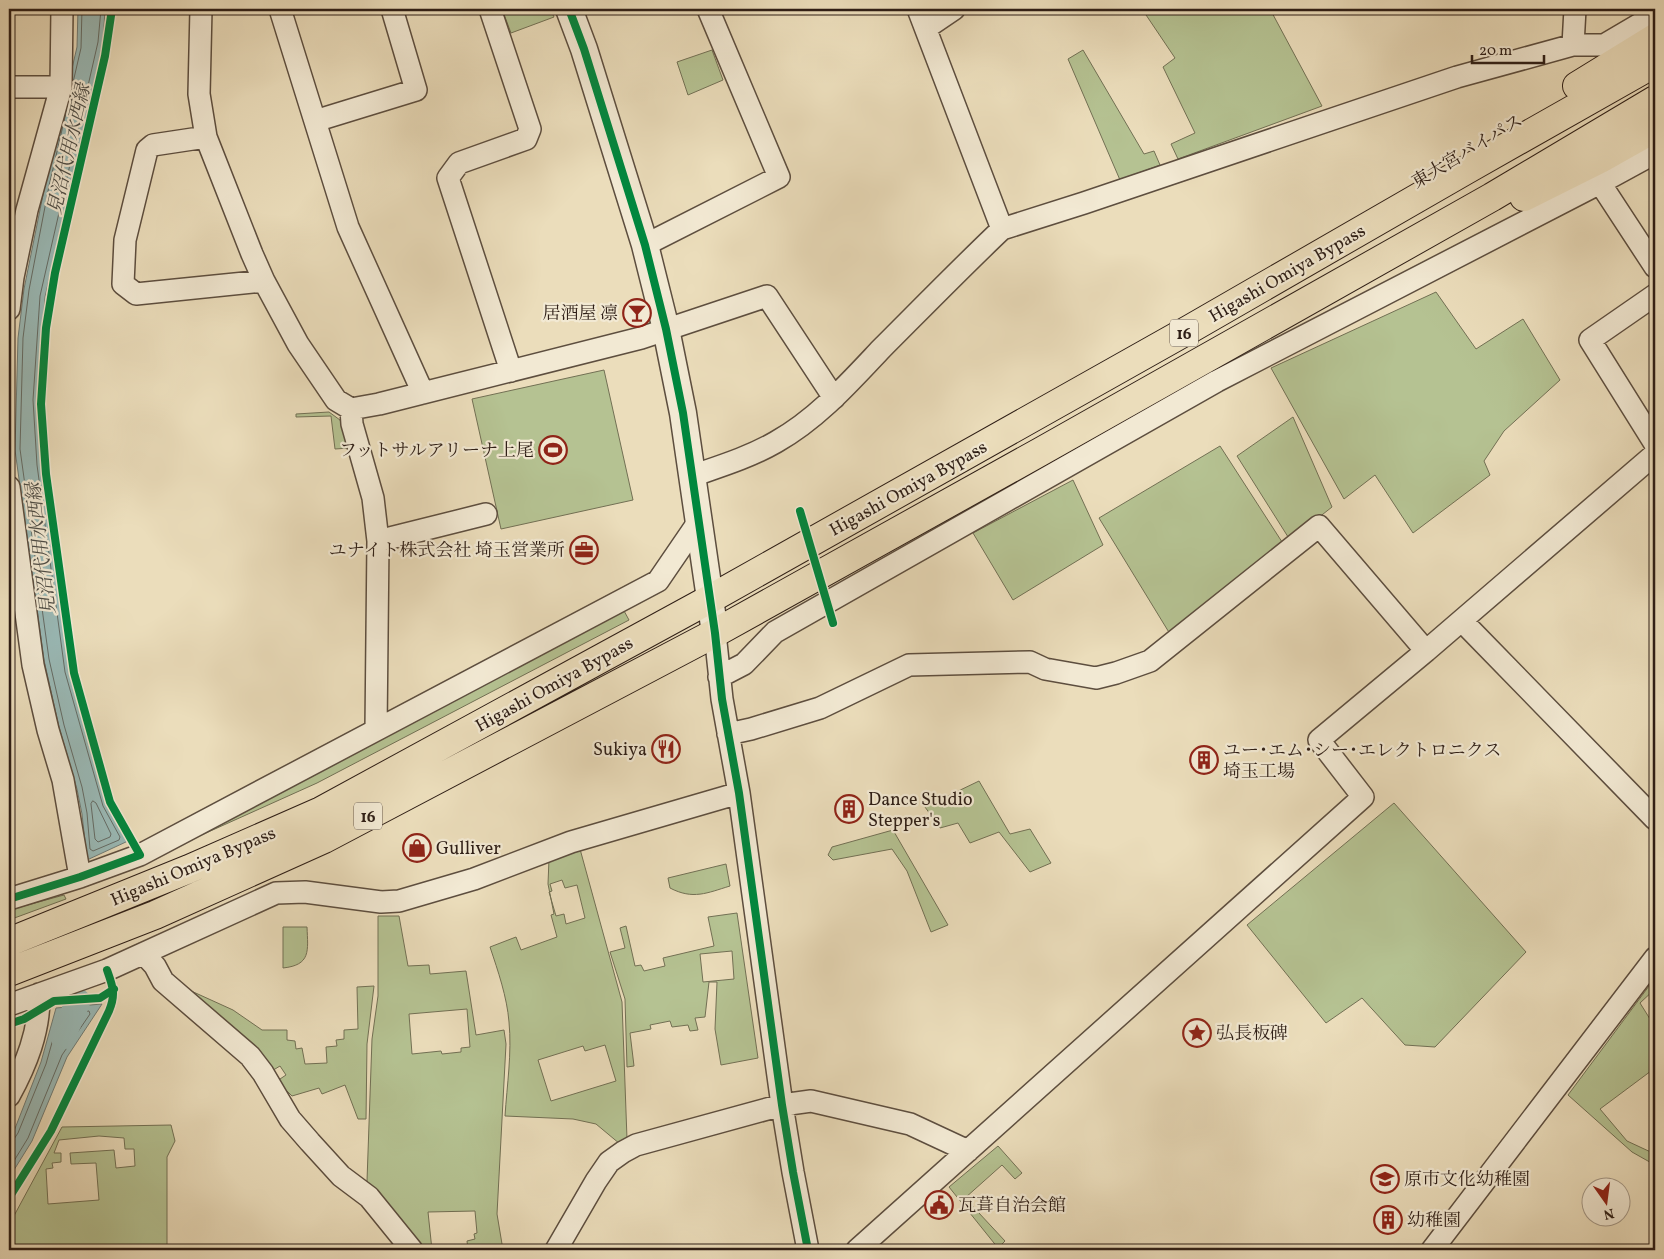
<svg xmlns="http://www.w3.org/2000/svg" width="1664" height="1259" font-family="Vollkorn,'Noto Serif JP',serif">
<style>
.green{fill:#b5c292;stroke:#727054;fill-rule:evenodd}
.water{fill:#9abab7;stroke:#6f7c77}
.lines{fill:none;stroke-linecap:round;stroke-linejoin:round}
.shore{stroke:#646c66;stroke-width:1}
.canal{stroke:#9abab7;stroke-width:25}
.minor-casing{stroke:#5d4e3f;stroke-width:24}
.tertiary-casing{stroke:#5d4e3f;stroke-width:29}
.trunk-casing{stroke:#2e1e16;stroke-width:30}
.minor{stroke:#f2e9d3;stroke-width:21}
.tertiary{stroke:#f2e9d3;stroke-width:26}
.trunk{stroke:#ebddbb;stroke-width:28}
.cycleway-casing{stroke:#f2e9d3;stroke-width:11}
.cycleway{stroke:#00873e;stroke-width:8}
.labels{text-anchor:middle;stroke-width:4.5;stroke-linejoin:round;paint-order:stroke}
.shield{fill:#f2e9d3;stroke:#695b4f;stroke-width:1}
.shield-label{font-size:16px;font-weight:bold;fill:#2e1e16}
.street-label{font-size:18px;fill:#2e1e16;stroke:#f2e9d3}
.poi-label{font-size:18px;fill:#2e1e16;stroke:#f2e9d3;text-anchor:start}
.water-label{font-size:19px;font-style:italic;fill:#4e4d46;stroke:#f2e9d3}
</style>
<rect width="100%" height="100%" fill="#ebddbb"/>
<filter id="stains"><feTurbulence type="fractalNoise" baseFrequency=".004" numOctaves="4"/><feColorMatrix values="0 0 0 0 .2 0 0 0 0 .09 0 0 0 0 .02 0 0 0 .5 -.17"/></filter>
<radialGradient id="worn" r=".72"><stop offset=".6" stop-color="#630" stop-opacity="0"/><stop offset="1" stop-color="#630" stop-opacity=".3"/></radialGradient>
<!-- green -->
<path class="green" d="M 502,9 L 550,9 L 554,17 L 511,33 Z
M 1142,9 L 1270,9 L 1322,106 L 1178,159 L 1171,144 L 1195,133 L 1163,67 L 1175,58 Z
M 712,50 L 723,80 L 688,95 L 677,62 Z
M 1083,50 L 1144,154 L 1154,151 L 1160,165 L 1120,180 L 1068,59 Z
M 1436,292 L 1476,349 L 1523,319 L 1560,380 L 1504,431 L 1484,461 L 1490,475 L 1413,533 L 1375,475 L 1344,499 L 1271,368 Z
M 604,370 L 633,500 L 501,529 L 472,399 Z
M 329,412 L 340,420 L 349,448 L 335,449 L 331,416 L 296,417 L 296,414 Z
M 1293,417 L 1332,507 L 1290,540 L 1237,456 Z
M 1220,446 L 1284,545 L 1170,634 L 1099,518 Z
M 1073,480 L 1103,545 L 1013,600 L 973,533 Z
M 623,609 L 629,620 L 317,783 L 146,860 Z
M 979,781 L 1010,834 L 1030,829 L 1051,863 L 1030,872 L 999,832 L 970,843 L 958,823 L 940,828 L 925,807 Z
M 1394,803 L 1526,952 L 1435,1047 L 1405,1045 L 1362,998 L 1326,1023 L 1247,925 Z
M 893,830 L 948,925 L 931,932 L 907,871 L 892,849 L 833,860 L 828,855 L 832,847 Z
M 580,849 L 622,1002 L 627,1139 L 620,1144 L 596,1124 L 573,1119 L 505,1116 C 507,1085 512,1053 509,1022 C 507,997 498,971 490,947 L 516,937 L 521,950 L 557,937 L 551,915 L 554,914 L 548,884 L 549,859 ZM 562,880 L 565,888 L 577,885 L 585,918 L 566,924 L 564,914 L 556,916 L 549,892 L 552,891 L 550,884 ZM 605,1045 L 616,1081 L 551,1101 L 538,1060 L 583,1046 L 585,1051 Z
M 726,864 L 730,886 C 707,893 693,900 670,888 L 668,878 Z
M 64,895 L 66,899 L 9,920 L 9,910 Z
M 737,913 L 758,1058 L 721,1065 L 715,1029 L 717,982 L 709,982 L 705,1017 L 695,1018 L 698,1030 L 690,1031 L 688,1025 L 672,1027 L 670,1021 L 650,1025 L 651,1029 L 630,1033 L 634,1066 L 627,1067 L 625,999 L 610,952 L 625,948 L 620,928 L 626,926 L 635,966 L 641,965 L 644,971 L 665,966 L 663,958 L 714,946 L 708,917 ZM 732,951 L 734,979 L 703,982 L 700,954 Z
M 378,916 L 399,916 L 408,966 L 429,965 L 430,974 L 466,971 L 476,1035 L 504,1030 L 506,1044 L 497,1214 L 503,1250 L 468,1250 L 467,1241 L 475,1239 L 474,1234 L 477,1233 L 475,1211 L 428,1212 L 432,1250 L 420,1250 L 394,1211 L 367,1181 L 372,1039 L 378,996 ZM 467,1009 L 470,1047 L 461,1048 L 461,1052 L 442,1054 L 441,1051 L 412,1054 L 409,1014 Z
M 283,927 L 307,927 C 308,951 311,965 283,968 Z
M 1655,978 L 1655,989 L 1640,1003 L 1655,1027 L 1655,1068 L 1600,1109 L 1627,1141 L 1655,1154 L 1655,1165 L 1632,1152 L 1568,1095 Z
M 374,986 L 367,1044 L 366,1119 L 358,1119 L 345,1085 L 322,1094 L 319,1088 L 292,1096 L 277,1081 L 286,1075 L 280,1066 L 270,1072 L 189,990 L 233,1010 L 262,1030 L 287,1030 L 287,1040 L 295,1041 L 296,1049 L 302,1048 L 305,1064 L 327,1063 L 326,1047 L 337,1046 L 336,1040 L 344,1039 L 344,1030 L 358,1029 L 357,987 Z
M 171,1125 L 175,1141 L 167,1157 L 167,1250 L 9,1250 L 9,1225 L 62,1127 ZM 99,1136 L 124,1138 L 125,1149 L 134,1149 L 135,1166 L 116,1168 L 114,1150 L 70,1153 L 71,1164 L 96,1163 L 99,1200 L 48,1204 L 46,1169 L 53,1168 L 52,1163 L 61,1162 L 61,1153 L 54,1153 L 59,1140 Z
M 998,1146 L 1022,1173 L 1015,1179 L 1002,1165 L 965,1198 L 1005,1241 L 998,1248 L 949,1187 Z"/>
<!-- water -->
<path class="water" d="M 78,9 L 105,9 L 103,43 L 45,297 L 38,400 L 42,465 L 70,671 L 108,804 L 128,841 L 87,860 L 82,814 L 77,789 L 59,727 L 44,660 L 15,450 L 18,338 L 24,289 L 45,185 L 77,47 Z
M 102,1004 L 67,1057 L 32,1141 L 9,1178 L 9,1139 L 14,1131 L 41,1062 L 56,1008 Z"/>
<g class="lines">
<!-- shore -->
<path class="shore" d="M 82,9 L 81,48 L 49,186 L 29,290 L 23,338 L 20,449 L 49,659 L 64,725 L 82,787 L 87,813 L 90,849 L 93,851 L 119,840 L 120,837 L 103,806 L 65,672 L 37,465 L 33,400 L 40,296 L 98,42 L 101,9
M 93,801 L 96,803 L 111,834 L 110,837 L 98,842 L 95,839 L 91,804 Z
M 66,1018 L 75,1018 L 77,1021 L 63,1042 L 61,1043 L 59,1040 L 64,1020 Z
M 9,1141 L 14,1139 L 18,1133 L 46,1064 L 60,1014 L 89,1011 L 90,1014 L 62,1055 L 28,1138 L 9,1169"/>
<!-- canal -->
<path class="canal" d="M 63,1037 L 78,1001"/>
<defs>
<path id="minor" d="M 201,9 L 199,94 L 206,137 L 252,254 L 264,281 L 298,344 L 336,400 L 351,409 L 379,404 L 641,338 L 767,296 L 834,398
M 280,9 L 348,227 L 423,393
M 490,9 L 530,129 L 526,139 L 459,163 L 448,178 L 511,371
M 926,28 L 954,9
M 1573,45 L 1575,9
M 9,87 L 61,87
M 315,121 L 416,90 L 392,9
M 206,137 L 153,145 L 147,150 L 125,240 L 123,284 L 136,294 L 264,281
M 1600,183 L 1655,267
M 1002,229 L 1084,203 L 1457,77 L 1573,45 L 1604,45 L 1655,15
M 645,245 L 779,177 L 708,9
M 1655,295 L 1590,340 L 1655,444
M 9,309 L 13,277 L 27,210 L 61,87 L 62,9
M 351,409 L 352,424 L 373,498 L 378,541 L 376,730
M 692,476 C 721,466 750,457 776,442 C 817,419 849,383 881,349 C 921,309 961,268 1002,229 L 918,9
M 9,487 L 33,665 L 48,730 L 63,780 L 80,877
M 378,541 L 486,514
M 1462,621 L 1655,819
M 715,633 L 722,699 L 739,793 L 782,1105 L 793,1172 L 808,1250
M 719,677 L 744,664 L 775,632 L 1217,381 L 1600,183 L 1655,153
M 728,734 L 751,729 L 820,708 L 909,665 L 1030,662 L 1045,669 L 1096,678 L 1116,673 L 1150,661 L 1319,526 L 1426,651 L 1655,454
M 9,899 L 80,877 L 140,855 L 658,581 L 699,521
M 144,954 L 155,966 L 163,981 L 250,1056 L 263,1073 L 290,1119 L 310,1142 L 341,1176 L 369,1197 L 412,1250
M 9,1005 L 107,970 L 276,893 L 305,892 L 381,902 L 399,901 L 474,879 L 571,842 L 739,793
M 9,1096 C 26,1065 40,1031 39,994
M 556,1250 L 596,1181 L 609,1162 L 623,1152 L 636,1145 L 782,1105 L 811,1101 L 910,1124 L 968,1151
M 857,1250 L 1363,797 L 1319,740 L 1426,651
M 1432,1250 L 1655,958"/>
<path id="tertiary" d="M 569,9 L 584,49 L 645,245 L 666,329 L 683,413 L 715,633"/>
<path id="trunk" d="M 1577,86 L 1655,38
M 1524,197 L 1600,159 L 1655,128
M 9,942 L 189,869 L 321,811 L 710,599 L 1190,329 L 1466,170 L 1655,63
M 9,972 L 155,915 L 324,839 L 715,633 L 1040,452 L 1492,197 L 1655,100"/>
</defs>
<!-- minor casing -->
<use href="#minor" class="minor-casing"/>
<!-- tertiary casing -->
<use href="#tertiary" class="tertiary-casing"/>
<!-- trunk casing -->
<use href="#trunk" class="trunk-casing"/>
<!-- minor -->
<use href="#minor" class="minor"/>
<!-- tertiary -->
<use href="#tertiary" class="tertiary"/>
<!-- trunk -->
<use href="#trunk" class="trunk"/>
<defs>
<path id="cycleway" d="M 569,9 L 584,49 L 645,245 L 666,329 L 683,413 L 715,633 L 722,699 L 739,793 L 782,1105 L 793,1172 L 808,1250
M 800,511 L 833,623
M 9,899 L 80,877 L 140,855 L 110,802 L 74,673 L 46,474 L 41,404 L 46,328 L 55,273 L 105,56 L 112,9
M 9,1024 L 24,1019 L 54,1001 L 100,998 L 114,989
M 9,1198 L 51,1131 L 109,1011 C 116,994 113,987 107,970"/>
</defs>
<!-- cycleway casing -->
<use href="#cycleway" class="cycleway-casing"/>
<!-- cycleway -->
<use href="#cycleway" class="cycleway"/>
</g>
<!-- icons -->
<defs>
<symbol id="bar-ring" viewBox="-11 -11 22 22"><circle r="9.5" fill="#f2e9d3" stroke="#8f2418" stroke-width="1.5"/><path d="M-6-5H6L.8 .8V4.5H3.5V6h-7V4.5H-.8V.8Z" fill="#8f2418"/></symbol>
<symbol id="stadium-ring" viewBox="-11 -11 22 22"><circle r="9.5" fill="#f2e9d3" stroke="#8f2418" stroke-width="1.5"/><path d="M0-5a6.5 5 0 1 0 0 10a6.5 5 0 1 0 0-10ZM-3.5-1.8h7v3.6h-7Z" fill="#8f2418"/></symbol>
<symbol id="office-ring" viewBox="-11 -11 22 22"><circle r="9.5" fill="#f2e9d3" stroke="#8f2418" stroke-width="1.5"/><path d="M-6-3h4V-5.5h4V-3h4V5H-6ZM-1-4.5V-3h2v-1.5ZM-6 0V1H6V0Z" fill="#8f2418"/></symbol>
<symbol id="restaurant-ring" viewBox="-11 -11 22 22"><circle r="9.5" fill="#f2e9d3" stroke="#8f2418" stroke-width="1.5"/><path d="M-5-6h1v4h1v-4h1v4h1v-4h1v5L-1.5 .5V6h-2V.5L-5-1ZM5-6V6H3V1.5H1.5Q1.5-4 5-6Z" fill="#8f2418"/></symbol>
<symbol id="building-ring" viewBox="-11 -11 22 22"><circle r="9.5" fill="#f2e9d3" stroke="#8f2418" stroke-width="1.5"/><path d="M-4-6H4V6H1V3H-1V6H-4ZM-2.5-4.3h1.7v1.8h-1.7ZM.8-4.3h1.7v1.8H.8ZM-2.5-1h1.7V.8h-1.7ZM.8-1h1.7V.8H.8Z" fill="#8f2418"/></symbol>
<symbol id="shop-ring" viewBox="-11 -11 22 22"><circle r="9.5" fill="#f2e9d3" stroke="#8f2418" stroke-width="1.5"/><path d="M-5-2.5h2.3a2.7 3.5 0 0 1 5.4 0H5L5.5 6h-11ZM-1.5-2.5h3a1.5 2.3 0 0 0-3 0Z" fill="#8f2418"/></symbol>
<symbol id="sight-ring" viewBox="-11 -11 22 22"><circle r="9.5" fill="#f2e9d3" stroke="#8f2418" stroke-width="1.5"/><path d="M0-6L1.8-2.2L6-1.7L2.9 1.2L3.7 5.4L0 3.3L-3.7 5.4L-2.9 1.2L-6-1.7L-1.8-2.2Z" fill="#8f2418"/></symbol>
<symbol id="school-ring" viewBox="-11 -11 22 22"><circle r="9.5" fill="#f2e9d3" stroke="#8f2418" stroke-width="1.5"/><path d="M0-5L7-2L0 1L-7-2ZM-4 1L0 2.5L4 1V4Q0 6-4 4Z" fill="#8f2418"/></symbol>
<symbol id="civic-ring" viewBox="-11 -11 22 22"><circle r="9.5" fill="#f2e9d3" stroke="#8f2418" stroke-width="1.5"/><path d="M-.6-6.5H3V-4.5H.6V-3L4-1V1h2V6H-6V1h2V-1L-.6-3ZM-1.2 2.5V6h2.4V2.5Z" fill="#8f2418"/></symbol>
</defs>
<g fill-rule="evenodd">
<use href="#bar-ring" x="621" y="297" width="32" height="32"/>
<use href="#stadium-ring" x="537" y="434" width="32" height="32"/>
<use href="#office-ring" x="568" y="534" width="32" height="32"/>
<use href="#restaurant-ring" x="650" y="733" width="32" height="32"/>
<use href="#building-ring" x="1188" y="744" width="32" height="32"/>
<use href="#building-ring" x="833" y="793" width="32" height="32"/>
<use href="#shop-ring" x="401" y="832" width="32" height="32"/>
<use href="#sight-ring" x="1181" y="1017" width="32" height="32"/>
<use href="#school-ring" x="1369" y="1163" width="32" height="32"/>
<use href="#civic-ring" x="923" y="1189" width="32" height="32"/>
<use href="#building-ring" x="1372" y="1204" width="32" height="32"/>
</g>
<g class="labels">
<!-- shield labels -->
<g class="shield">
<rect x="1170" y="319.5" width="28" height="27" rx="4"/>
<rect x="354" y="802.5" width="28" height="27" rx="4"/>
</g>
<g class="shield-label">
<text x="1184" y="339">16</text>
<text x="368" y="822">16</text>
</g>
<!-- street labels -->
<g class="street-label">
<text transform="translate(1467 151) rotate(-31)" y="6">東大宮バイパス</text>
<text transform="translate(1287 273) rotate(-30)" y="6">Higashi Omiya Bypass</text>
<text transform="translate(908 488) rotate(-29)" y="6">Higashi Omiya Bypass</text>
<text transform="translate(554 684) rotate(-29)" y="6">Higashi Omiya Bypass</text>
<text transform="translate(193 866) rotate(-23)" y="6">Higashi Omiya Bypass</text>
</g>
<!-- poi labels -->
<g class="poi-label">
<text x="618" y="319" text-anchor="end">居酒屋 凛</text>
<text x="534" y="456" text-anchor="end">フットサルアリーナ上尾</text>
<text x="565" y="556" text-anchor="end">ユナイト株式会社 埼玉営業所</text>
<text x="647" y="755" text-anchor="end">Sukiya</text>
<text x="1223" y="756">ユー･エム･シー･エレクトロニクス<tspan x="1223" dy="21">埼玉工場</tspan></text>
<text x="868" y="805">Dance Studio<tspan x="868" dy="21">Stepper's</tspan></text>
<text x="436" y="854">Gulliver</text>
<text x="1216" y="1039">弘長板碑</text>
<text x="1404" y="1185">原市文化幼稚園</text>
<text x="958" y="1211">瓦葺自治会館</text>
<text x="1407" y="1226">幼稚園</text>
</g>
<!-- water labels -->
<g class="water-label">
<text transform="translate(68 149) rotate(-77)" y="7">見沼代用水西縁</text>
<text transform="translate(40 549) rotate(-97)" y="7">見沼代用水西縁</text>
</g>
</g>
<!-- margin -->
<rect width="1664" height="1259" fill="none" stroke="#ebddbb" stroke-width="30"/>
<rect x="10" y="10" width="1644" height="1239" fill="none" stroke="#2e1e16" stroke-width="2.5"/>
<rect x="15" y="15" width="1634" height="1229" fill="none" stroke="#2e1e16"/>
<!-- north arrow -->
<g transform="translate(1606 1202) rotate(166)"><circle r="24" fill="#f2e9d3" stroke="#a49887"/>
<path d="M0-4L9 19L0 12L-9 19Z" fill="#8f2418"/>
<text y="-8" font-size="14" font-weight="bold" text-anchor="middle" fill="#2e1e16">N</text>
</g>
<!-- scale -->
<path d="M1472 55v8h72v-8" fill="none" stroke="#2e1e16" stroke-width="2.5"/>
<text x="1479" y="55" font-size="15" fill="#2e1e16" stroke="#f2e9d3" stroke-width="4" paint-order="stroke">20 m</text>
<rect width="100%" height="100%" filter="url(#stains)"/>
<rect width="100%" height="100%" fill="url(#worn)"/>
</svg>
